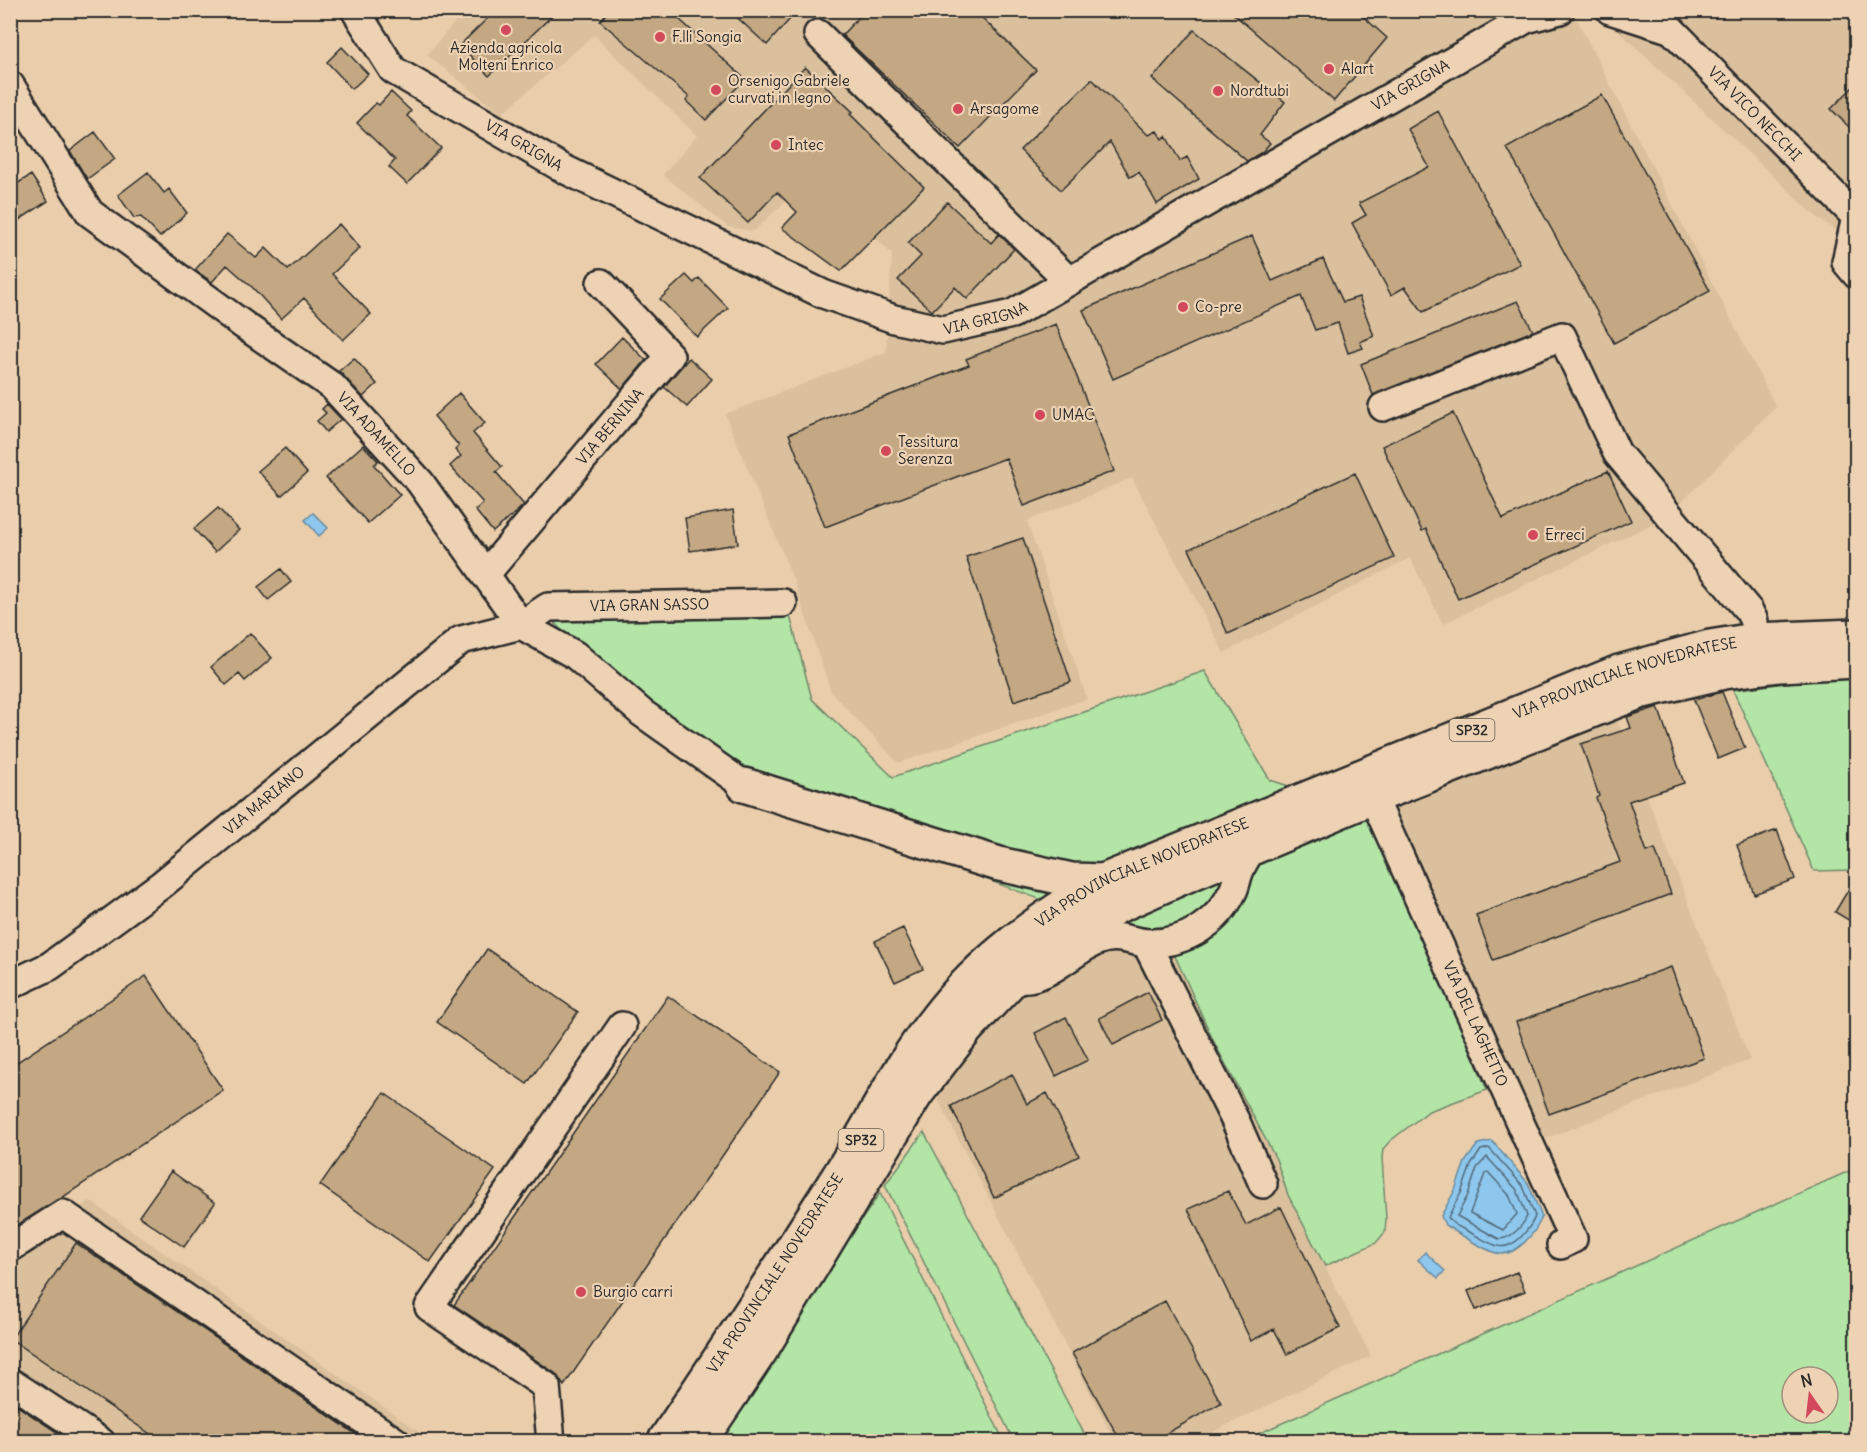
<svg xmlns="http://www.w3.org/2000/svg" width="1867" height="1452" font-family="Delius,sans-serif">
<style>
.built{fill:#dac09d}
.green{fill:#b3e5a6;stroke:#6f8868;stroke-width:1.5;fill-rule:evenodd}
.water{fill:#8ec7ed;stroke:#66899f;stroke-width:1.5}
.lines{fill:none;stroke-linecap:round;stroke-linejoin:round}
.shore{stroke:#536979;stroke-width:1.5}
.building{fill:#c3a883;stroke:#2b2b2b;stroke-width:1.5}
.minor-casing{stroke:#2b2b2b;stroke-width:32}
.major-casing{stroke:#2b2b2b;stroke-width:38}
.minor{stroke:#edd2b4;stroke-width:27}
.major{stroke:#edd2b4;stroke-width:33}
.poi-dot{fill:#d1495b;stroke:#edd2b4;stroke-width:2}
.labels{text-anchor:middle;stroke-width:4.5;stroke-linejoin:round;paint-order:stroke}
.shield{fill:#edd2b4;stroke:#655d54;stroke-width:1.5}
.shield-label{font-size:14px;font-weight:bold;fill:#2b2b2b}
.poi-label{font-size:15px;fill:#2b2b2b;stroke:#edd2b4;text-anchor:start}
.street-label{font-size:15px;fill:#2b2b2b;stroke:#edd2b4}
</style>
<rect width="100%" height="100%" fill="#eaceab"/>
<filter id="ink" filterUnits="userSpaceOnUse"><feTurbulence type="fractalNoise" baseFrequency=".0167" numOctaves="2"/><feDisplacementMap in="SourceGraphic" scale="12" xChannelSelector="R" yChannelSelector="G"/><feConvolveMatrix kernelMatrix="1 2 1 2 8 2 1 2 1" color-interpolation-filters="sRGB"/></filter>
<g filter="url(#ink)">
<!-- built -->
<path class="built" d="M 465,10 L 590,11 L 600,20 L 609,10 L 1856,11 L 1856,245 L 1818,218 L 1597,11 L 1576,18 L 1776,407 L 1667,517 L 1443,624 L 1410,558 L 1224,653 L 1132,478 L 1027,521 L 1087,699 L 898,763 L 831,692 L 794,581 L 725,414 L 886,352 L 892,254 L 811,177 L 754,231 L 728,227 L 663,175 L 697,136 L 594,35 L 501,114 L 427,55 Z
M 1615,715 L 1750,1060 L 1518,1149 L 1487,1090 L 1372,812 Z
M 1104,923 L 1170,945 L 1215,1044 L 1276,1159 L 1288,1195 L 1371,1356 L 1194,1441 L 1115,1441 L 934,1092 L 1012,996 Z
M 90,1201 L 432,1441 L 11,1442 L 11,1252 Z"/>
<!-- green -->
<path class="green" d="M 789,612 L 812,699 L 893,777 L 1205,671 L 1270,780 L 1372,812 L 1487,1090 L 1429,1111 L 1390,1141 L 1383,1149 L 1382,1158 L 1386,1219 L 1385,1232 L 1376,1243 L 1325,1266 L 1288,1195 L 1276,1159 L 1215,1044 L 1170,945 L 1104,923 L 732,785 L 567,636 L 547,615 Z
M 1856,674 L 1856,870 L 1814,871 L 1733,690 Z
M 924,1132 L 1088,1441 L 1014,1441 L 885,1185 Z
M 1856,1168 L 1856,1441 L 1242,1441 ZM 1792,1377 L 1828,1377 L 1828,1413 L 1792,1413 Z
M 880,1193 L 1004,1441 L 711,1441 Z"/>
<!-- water -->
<path class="water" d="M 313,513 L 328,528 L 319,536 L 305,520 Z
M 1492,1141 L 1528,1183 L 1542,1217 C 1536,1232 1515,1259 1496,1253 C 1478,1247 1460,1234 1445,1225 L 1441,1216 L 1455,1190 L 1465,1162 L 1478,1144 Z
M 1425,1252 L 1445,1271 L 1438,1278 L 1418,1260 Z"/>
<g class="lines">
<!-- shore -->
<path class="shore" d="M 1489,1148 L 1523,1186 L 1535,1216 C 1533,1224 1528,1229 1522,1236 C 1503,1256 1491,1243 1471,1233 C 1463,1229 1452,1225 1448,1217 L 1461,1193 L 1471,1165 L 1481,1150 Z
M 1487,1157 L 1517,1190 L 1527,1216 C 1523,1226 1511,1239 1499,1239 L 1457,1216 L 1468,1195 L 1477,1168 Z
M 1488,1172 L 1509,1195 L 1517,1214 L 1503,1230 L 1470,1213 L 1485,1174 Z"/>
</g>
<!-- building -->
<path class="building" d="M 496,10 L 558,10 L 489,76 L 460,45 Z
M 609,10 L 669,10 L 745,79 L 706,120 L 686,101 L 689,97 L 600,21 Z
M 729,10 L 798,10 L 767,45 Z
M 865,10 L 974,10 L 1036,70 L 960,148 L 842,35 Z
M 1229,10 L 1356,10 L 1387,38 L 1334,101 Z
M 1194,30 L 1285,102 L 1260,135 L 1270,143 L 1262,152 L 1247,161 L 1152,79 Z
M 342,47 L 368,74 L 352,89 L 327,62 Z
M 805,67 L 853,112 L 850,114 L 924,187 L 841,271 L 782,228 L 797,212 L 777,192 L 748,223 L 700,178 Z
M 1092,79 L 1147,134 L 1149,135 L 1157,131 L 1162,139 L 1166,136 L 1180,161 L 1187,157 L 1199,179 L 1157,204 L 1139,172 L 1130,177 L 1110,142 L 1061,190 L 1020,150 Z
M 1857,83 L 1857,135 L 1831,109 Z
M 391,92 L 411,111 L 407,116 L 441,148 L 407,184 L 389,167 L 395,160 L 357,123 L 376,103 L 379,105 Z
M 1602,95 L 1710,291 L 1614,343 L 1507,148 Z
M 1438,111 L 1520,264 L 1423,312 L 1405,287 L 1391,295 L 1352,223 L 1366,215 L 1359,203 L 1429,167 L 1408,129 Z
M 95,132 L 115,159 L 87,179 L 70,151 Z
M 148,172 L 164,193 L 169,189 L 187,213 L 160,237 L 141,217 L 134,218 L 118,195 Z
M 31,175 L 48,201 L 10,226 L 10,188 Z
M 947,202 L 991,243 L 999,234 L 1014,249 L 967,299 L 955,287 L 932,311 L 898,280 L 921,256 L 908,243 Z
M 339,224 L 360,248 L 332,274 L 371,314 L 343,340 L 304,298 L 281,319 L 253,288 L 227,265 L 212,282 L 195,270 L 227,234 L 256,258 L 266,248 L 288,270 Z
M 1252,236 L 1272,281 L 1323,259 L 1343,302 L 1359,297 L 1374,336 L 1360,342 L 1363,348 L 1348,353 L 1338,323 L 1315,330 L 1301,296 L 1113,379 L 1083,310 Z
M 686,275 L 694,283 L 699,278 L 728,308 L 697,337 L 660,299 Z
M 1518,301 L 1533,331 L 1373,395 L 1361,364 Z
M 1056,324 L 1114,471 L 1024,506 L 1006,458 L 825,527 L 789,434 L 969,365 L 966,359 Z
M 622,337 L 646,360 L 622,389 L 596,364 Z
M 354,358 L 377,384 L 363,397 L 339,371 Z
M 689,358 L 712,379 L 687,407 L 664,387 Z
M 459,393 L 485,423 L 473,433 L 502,467 L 496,472 L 524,505 L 493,532 L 475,510 L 483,503 L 450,466 L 461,456 L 455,450 L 459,446 L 434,416 Z
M 327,404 L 341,419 L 326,432 L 317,421 L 326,413 L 322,409 Z
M 1453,413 L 1503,519 L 1608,471 L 1631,521 L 1458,599 L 1426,529 L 1422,531 L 1382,446 Z
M 363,445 L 378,461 L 374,465 L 400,495 L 368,523 L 326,478 Z
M 285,448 L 307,473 L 281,496 L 258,471 Z
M 1355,473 L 1394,558 L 1228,634 L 1189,549 Z
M 218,508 L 239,530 L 215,552 L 194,529 Z
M 733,510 L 738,544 L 690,551 L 685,518 Z
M 1023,538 L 1071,682 L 1014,701 L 966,557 Z
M 281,569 L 291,582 L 268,600 L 258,587 Z
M 250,633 L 272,658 L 245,681 L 239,674 L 226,685 L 211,667 Z
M 1722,692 L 1745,748 L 1718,759 L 1694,700 Z
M 1658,707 L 1684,783 L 1629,801 L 1647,852 L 1655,849 L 1671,894 L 1493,960 L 1476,915 L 1620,862 L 1596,798 L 1599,796 L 1581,744 L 1631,728 L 1627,717 Z
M 1777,830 L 1795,879 L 1754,894 L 1737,845 Z
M 1857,875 L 1857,925 L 1835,912 Z
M 903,928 L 923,969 L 895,982 L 875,941 Z
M 487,949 L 578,1012 L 527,1084 L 437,1022 Z
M 1671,967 L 1704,1058 L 1549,1114 L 1516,1022 Z
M 146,976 L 223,1090 L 60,1199 L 14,1227 L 10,1221 L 10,1067 Z
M 1148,992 L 1162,1020 L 1113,1045 L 1099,1018 Z
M 668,996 L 780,1072 L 564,1386 L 555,1373 L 454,1305 Z
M 1066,1017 L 1088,1060 L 1056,1076 L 1035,1033 Z
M 1012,1074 L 1027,1104 L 1047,1093 L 1079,1156 L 994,1198 L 951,1106 Z
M 384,1093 L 495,1170 L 430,1262 L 320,1185 Z
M 171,1171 L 215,1203 L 184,1247 L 139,1216 Z
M 1228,1191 L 1246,1225 L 1281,1207 L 1340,1328 L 1287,1354 L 1274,1329 L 1251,1341 L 1188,1209 Z
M 76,1243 L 207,1332 L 367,1442 L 162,1442 L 11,1339 Z
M 1517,1272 L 1525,1291 L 1476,1310 L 1468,1291 Z
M 1165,1301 L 1221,1403 L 1151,1442 L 1121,1442 L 1072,1353 Z
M 10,1401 L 72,1442 L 10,1442 Z"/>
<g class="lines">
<defs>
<g id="minor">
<path id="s1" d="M 355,10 L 393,70 L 564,169 L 823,294 L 894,319 L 943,330 L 1012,314 L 1526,19 L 1560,10"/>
<path d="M 1610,10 L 1669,29"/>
<path id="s2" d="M 1652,10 L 1856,217"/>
<path d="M 818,34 L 1069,281"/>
<path id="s3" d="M 10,85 L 90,213 L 245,326 L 332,386 L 420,482 L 521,625 L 575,655 L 642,713 L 744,785"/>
<path d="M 1856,217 L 1846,262 L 1856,274"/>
<path d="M 1383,407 L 1562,336 L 1617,453 L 1749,611 L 1754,621 L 1754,640"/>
<path id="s4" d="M 485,575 L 670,356 L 601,283"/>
<path id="s5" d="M 1373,797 L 1466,1004 L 1573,1239 L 1561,1245"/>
<path d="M 1148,943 L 1150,951 L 1236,1122 L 1263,1184"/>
<path d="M 1019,978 C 1046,982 1073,950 1097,941 C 1119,932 1131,943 1151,943 C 1186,943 1218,923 1233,891 C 1236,885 1237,877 1240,870 C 1243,862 1248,856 1251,849"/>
<path id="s6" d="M 10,985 L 50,966 L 161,885 L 461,640 L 521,625 L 548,607 L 783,603"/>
<path d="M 10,1248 L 63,1214 L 396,1442"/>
<path d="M 10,1382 L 101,1442"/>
<path d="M 551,1442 L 546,1386 L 429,1307 L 622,1026"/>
</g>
<g id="major">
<path d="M 744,785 L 999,864 L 1072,880 L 1103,881"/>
<path id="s7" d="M 664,1442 C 716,1364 769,1286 819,1207 C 831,1188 844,1169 855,1149 C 881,1105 904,1059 936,1019 C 981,960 1040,919 1103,881 L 1619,672 L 1710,647 L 1754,640 L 1856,636"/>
<path d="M 699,1442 L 761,1350 L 916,1094 L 967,1028 L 1015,977 L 1073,931 L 1118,906 L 1183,877 L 1373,797 L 1639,692 L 1724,672 L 1780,665 L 1856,661"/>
</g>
</defs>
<!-- minor casing -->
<use href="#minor" class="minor-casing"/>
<!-- major casing -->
<use href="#major" class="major-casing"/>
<!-- minor -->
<use href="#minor" class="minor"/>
<!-- major -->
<use href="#major" class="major"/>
</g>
</g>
<!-- markers -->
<g class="poi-dot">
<circle cx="506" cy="30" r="6"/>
<circle cx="660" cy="37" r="6"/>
<circle cx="1329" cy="69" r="6"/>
<circle cx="716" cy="90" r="6"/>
<circle cx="1218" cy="91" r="6"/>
<circle cx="958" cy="109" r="6"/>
<circle cx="776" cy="145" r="6"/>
<circle cx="1183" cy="307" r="6"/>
<circle cx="1040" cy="415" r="6"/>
<circle cx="886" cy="451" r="6"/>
<circle cx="1533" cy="535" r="6"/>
<circle cx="581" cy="1292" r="6"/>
</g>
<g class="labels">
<!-- shield labels -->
<g class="shield">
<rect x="1449.5" y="719" width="45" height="22" rx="4.5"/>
<rect x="838.5" y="1129" width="45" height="22" rx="4.5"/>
</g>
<g class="shield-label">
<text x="1472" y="735">SP32</text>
<text x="861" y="1145">SP32</text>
</g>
<!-- poi labels -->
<g class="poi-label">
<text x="672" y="42">F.lli Songia</text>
<text x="506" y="53" text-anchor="middle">Azienda agricola<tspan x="506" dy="17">Molteni Enrico</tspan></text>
<text x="1341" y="74">Alart</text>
<text x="728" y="86">Orsenigo Gabriele<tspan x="728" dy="17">curvati in legno</tspan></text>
<text x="1230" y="96">Nordtubi</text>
<text x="970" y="114">Arsagome</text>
<text x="788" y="150">Intec</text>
<text x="1195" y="312">Co-pre</text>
<text x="1052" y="420">UMAC</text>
<text x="898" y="447">Tessitura<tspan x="898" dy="17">Serenza</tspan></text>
<text x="1545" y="540">Erreci</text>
<text x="593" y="1297">Burgio carri</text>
</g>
<!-- street labels -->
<g class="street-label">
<text dy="5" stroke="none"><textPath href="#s1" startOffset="1212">VIA GRIGNA</textPath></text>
<text dy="5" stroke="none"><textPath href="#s2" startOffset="146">VIA VICO NECCHI</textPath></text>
<text dy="5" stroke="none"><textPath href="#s1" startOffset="222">VIA GRIGNA</textPath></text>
<text dy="5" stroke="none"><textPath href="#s1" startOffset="726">VIA GRIGNA</textPath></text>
<text dy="5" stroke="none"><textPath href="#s4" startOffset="194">VIA BERNINA</textPath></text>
<text dy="5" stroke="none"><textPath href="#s3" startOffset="514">VIA ADAMELLO</textPath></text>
<text dy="5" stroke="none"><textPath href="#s6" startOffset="765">VIA GRAN SASSO</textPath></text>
<text dy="5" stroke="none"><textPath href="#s7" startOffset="1282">VIA PROVINCIALE NOVEDRATESE</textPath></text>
<text dy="5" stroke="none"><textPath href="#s6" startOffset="315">VIA MARIANO</textPath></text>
<text dy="5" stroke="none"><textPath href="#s7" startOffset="760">VIA PROVINCIALE NOVEDRATESE</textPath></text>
<text dy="5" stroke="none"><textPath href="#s5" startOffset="249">VIA DEL LAGHETTO</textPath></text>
<text dy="5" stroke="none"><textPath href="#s7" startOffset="202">VIA PROVINCIALE NOVEDRATESE</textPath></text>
</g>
</g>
<!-- margin -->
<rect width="1867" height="1452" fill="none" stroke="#edd2b4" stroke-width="36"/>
<rect x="18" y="18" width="1831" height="1416" fill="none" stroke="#2b2b2b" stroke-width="2" filter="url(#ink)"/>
<!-- north arrow -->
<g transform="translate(1810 1395) rotate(346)"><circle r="28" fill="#edd2b4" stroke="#9f8f7d" stroke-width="1.5"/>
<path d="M0-4.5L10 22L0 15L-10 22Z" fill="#d1495b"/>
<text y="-9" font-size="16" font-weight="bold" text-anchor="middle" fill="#2b2b2b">N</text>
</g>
</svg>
